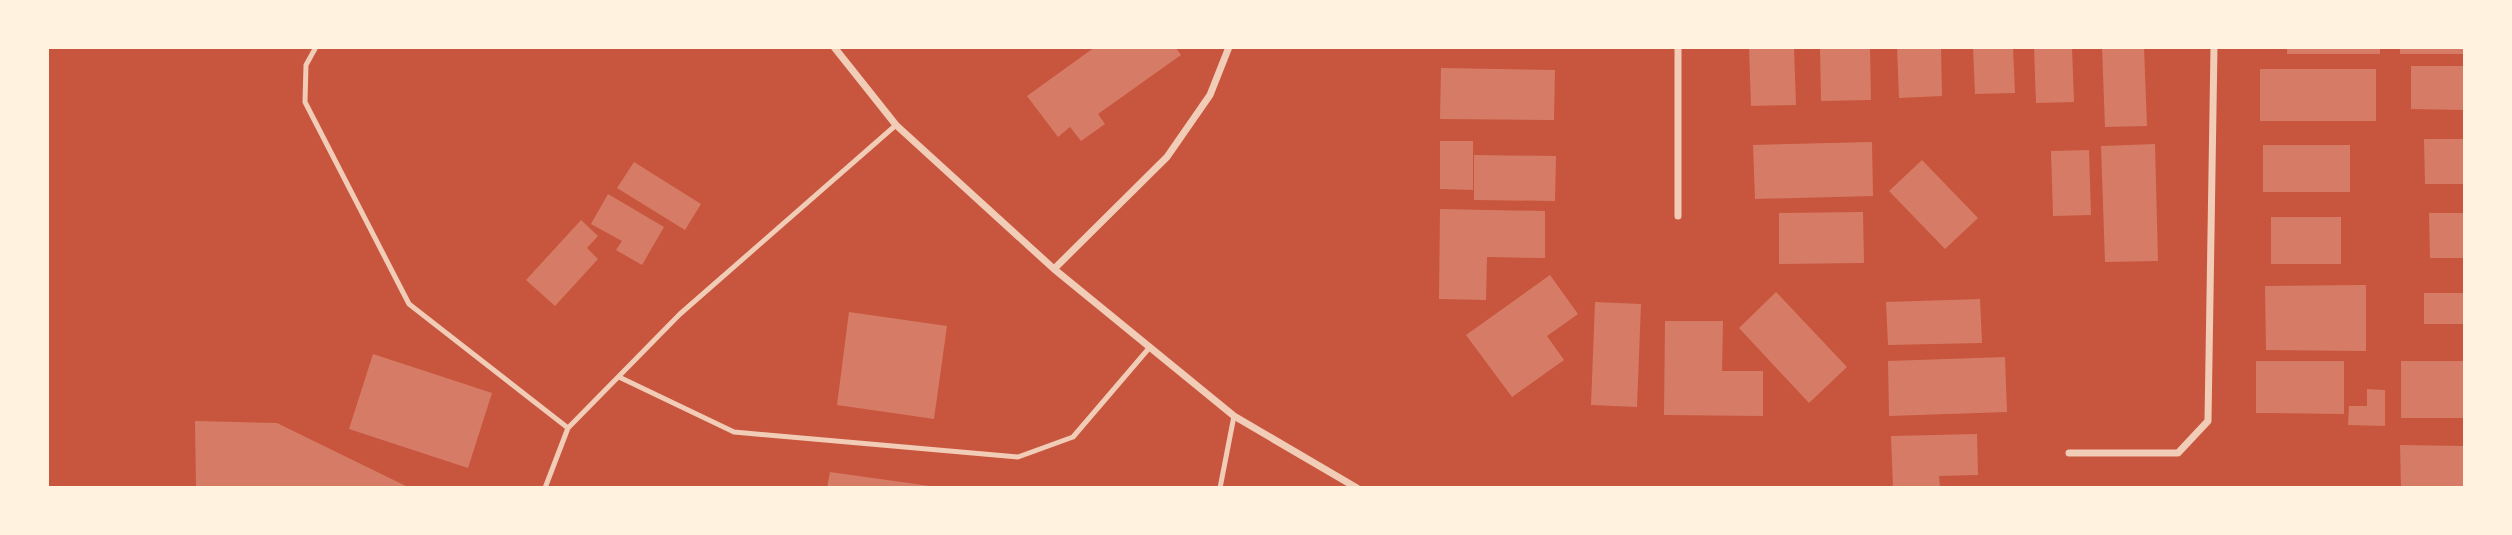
<svg xmlns="http://www.w3.org/2000/svg" width="2512" height="535" font-family="'Noto Sans',sans-serif">
<style>
.building{fill:#d67c66}
.lines{fill:none;stroke-linecap:round;stroke-linejoin:round}
.service{stroke:#f1ccb7;stroke-width:5}
.minor{stroke:#f1ccb7;stroke-width:7}
</style>
<rect width="100%" height="100%" fill="#c8553d"/>
<!-- building -->
<path class="building" d="M 1095,47 L 1175,47 L 1181,55 L 1098,114 L 1105,124 L 1081,141 L 1070,127 L 1058,137 L 1027,96 Z
M 1749,47 L 1794,47 L 1796,105 L 1751,106 Z
M 1820,47 L 1870,47 L 1871,100 L 1821,101 Z
M 1897,47 L 1941,47 L 1942,96 L 1899,98 Z
M 1973,47 L 2013,47 L 2015,93 L 1975,94 Z
M 2034,47 L 2072,47 L 2074,102 L 2036,103 Z
M 2102,47 L 2144,47 L 2147,126 L 2105,127 Z
M 2287,47 L 2380,47 L 2380,54 L 2287,54 Z
M 2400,47 L 2465,47 L 2465,54 L 2400,54 Z
M 2411,66 L 2465,66 L 2465,110 L 2411,109 Z
M 1441,68 L 1555,70 L 1554,120 L 1440,119 Z
M 2260,69 L 2376,69 L 2376,121 L 2260,121 Z
M 2424,139 L 2465,139 L 2465,184 L 2425,184 Z
M 1440,141 L 1473,141 L 1473,190 L 1440,189 Z
M 1872,142 L 1873,196 L 1755,199 L 1753,145 Z
M 2155,144 L 2158,261 L 2105,262 L 2101,146 Z
M 2263,145 L 2350,145 L 2350,192 L 2263,192 Z
M 2089,150 L 2091,215 L 2053,216 L 2051,151 Z
M 1474,155 L 1556,156 L 1555,201 L 1474,200 Z
M 1922,160 L 1978,218 L 1945,249 L 1889,191 Z
M 634,162 L 701,204 L 685,230 L 617,188 Z
M 608,194 L 664,227 L 642,265 L 616,250 L 622,241 L 591,224 Z
M 1440,209 L 1545,211 L 1545,258 L 1487,257 L 1486,300 L 1439,299 Z
M 1863,212 L 1864,263 L 1779,264 L 1779,213 Z
M 2429,213 L 2465,213 L 2465,258 L 2430,258 Z
M 2271,217 L 2341,217 L 2341,264 L 2271,264 Z
M 581,220 L 598,236 L 587,248 L 598,259 L 555,306 L 526,280 Z
M 1550,275 L 1578,314 L 1547,336 L 1564,360 L 1512,397 L 1466,335 Z
M 2366,285 L 2366,351 L 2266,350 L 2265,286 Z
M 1776,292 L 1847,367 L 1809,403 L 1739,328 Z
M 2424,293 L 2465,293 L 2465,324 L 2424,324 Z
M 1980,299 L 1982,343 L 1888,345 L 1886,302 Z
M 1595,302 L 1641,304 L 1637,407 L 1591,405 Z
M 849,312 L 947,326 L 934,419 L 837,405 Z
M 1665,321 L 1723,321 L 1722,371 L 1763,371 L 1763,416 L 1664,415 Z
M 373,354 L 492,393 L 468,468 L 349,429 Z
M 2005,357 L 2007,412 L 1889,416 L 1888,361 Z
M 2256,361 L 2344,361 L 2344,414 L 2256,413 Z
M 2401,361 L 2465,361 L 2465,418 L 2401,418 Z
M 2367,389 L 2385,390 L 2385,426 L 2348,425 L 2349,406 L 2367,406 Z
M 195,421 L 277,423 L 410,488 L 196,488 Z
M 1977,434 L 1978,475 L 1939,476 L 1940,488 L 1893,488 L 1891,436 Z
M 2400,445 L 2465,446 L 2465,488 L 2401,488 Z
M 830,472 L 930,486 L 929,488 L 827,488 Z"/>
<g class="lines">
<!-- service -->
<path class="service" d="M 316,47 L 306,65 L 305,102 L 409,304 L 568,428
M 619,377 L 734,432 L 1018,457 L 1073,437 L 1150,347
M 545,488 L 568,428 L 680,314 L 896,125
M 1220,488 L 1234,416"/>
<!-- minor -->
<path class="minor" d="M 834,47 L 896,125 L 1054,269 L 1234,416 L 1357,488
M 1678,216 L 1678,47
M 1054,269 L 1167,157 L 1210,95 L 1229,47
M 2069,453 L 2178,453 L 2208,421 L 2214,47"/>
</g>
<!-- border -->
<rect width="2512" height="535" fill="none" stroke="#fff3e0" stroke-width="98"/>
</svg>
